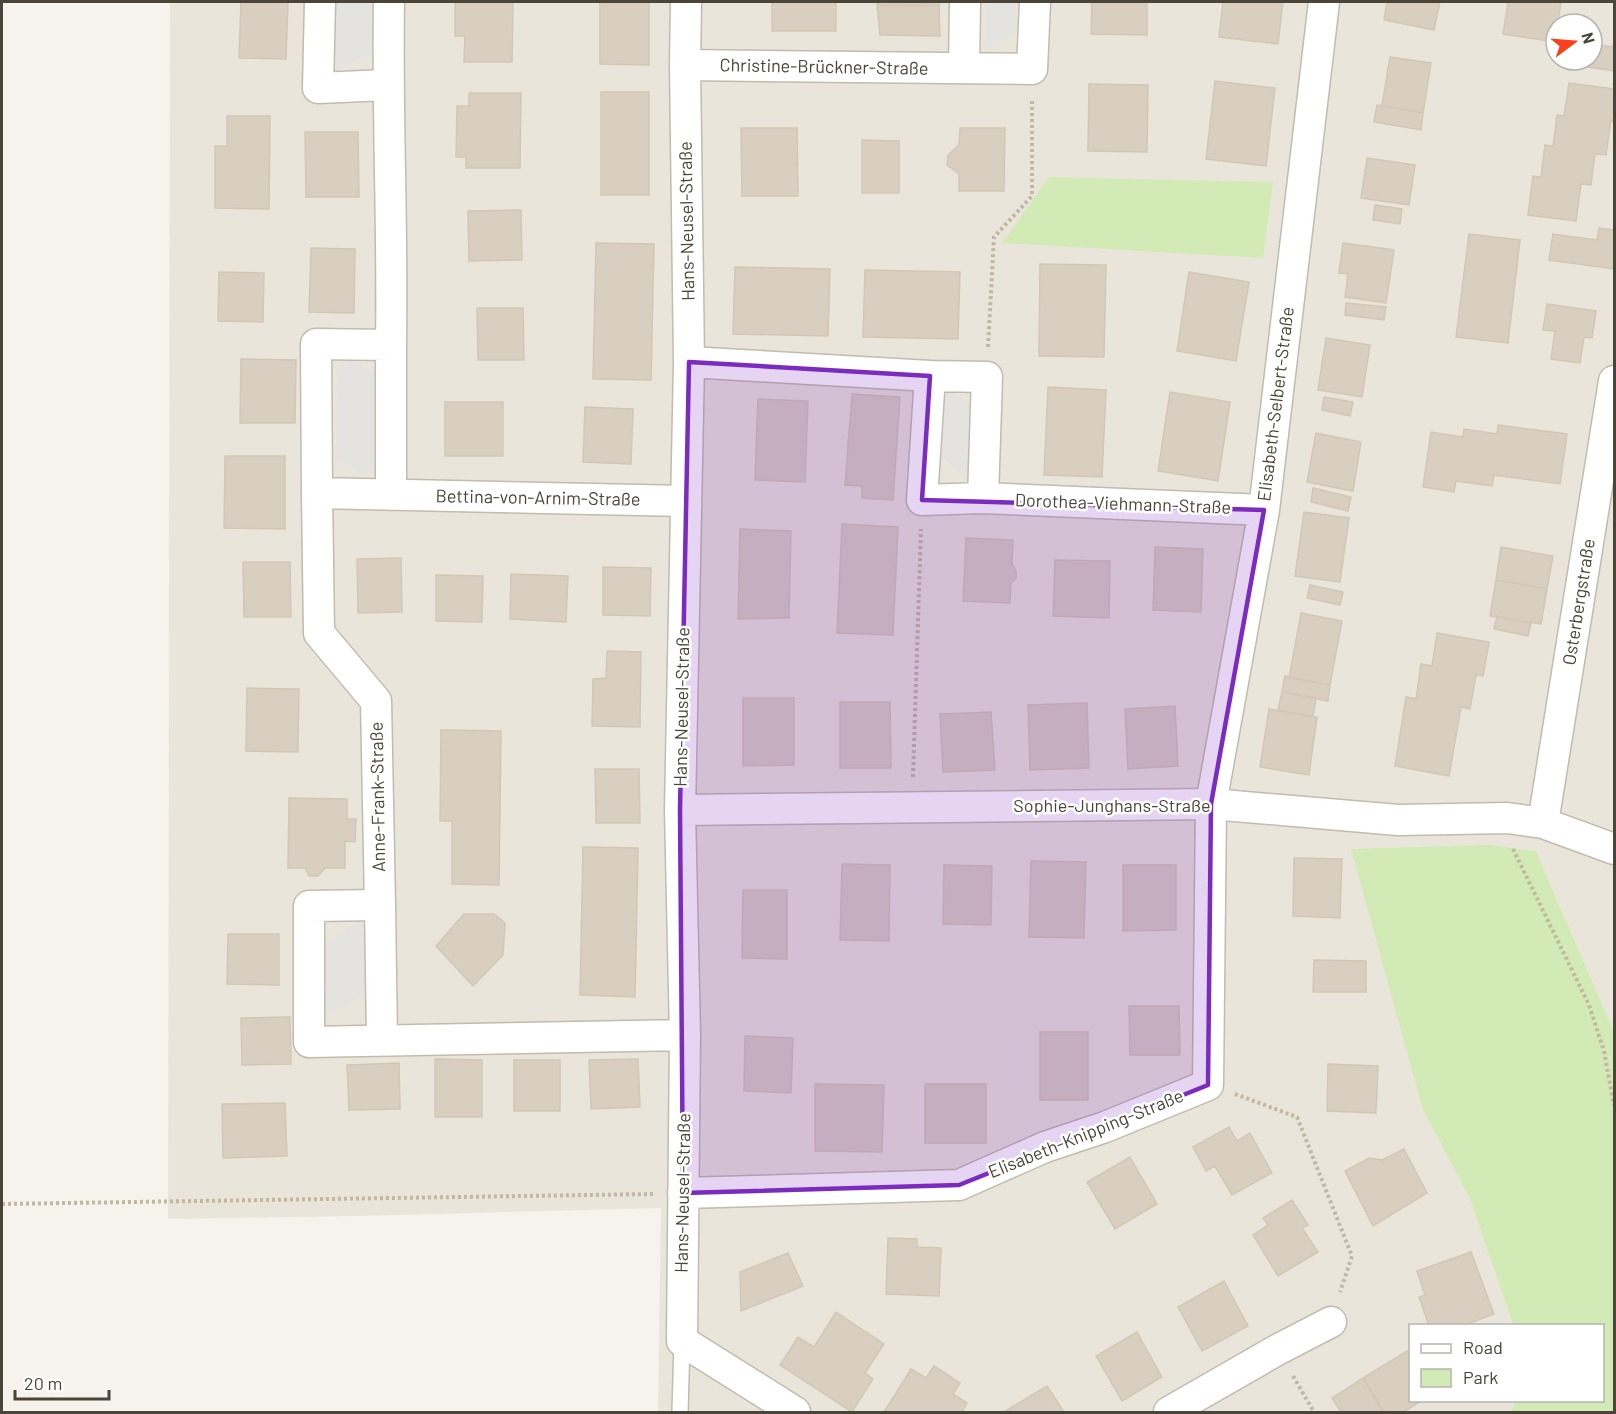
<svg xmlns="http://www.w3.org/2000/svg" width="1616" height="1414" font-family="Barlow,sans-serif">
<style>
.residential{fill:#eae5da;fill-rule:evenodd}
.green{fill:#d2eab5}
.parking{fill:#e5e3e0}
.building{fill:#d8cfc1;stroke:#d3c7b4;stroke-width:1.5}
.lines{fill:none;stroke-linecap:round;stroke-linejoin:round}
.lane-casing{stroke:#c2bbae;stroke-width:18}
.street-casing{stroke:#c2bbae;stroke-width:33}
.path{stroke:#c4b79f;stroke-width:4;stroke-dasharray:3 3;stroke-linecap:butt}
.lane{stroke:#fff;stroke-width:15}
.street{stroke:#fff;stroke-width:30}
.marked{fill:#7b2cbf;fill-opacity:0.2;stroke:#7b2cbf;stroke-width:4.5;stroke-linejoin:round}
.labels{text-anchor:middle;stroke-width:5;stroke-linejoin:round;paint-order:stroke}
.street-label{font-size:18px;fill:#4b4439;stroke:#fff}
</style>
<rect width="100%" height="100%" fill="#f6f3ec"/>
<!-- residential -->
<path class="residential" d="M 170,2 L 1614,2 L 1614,1032 L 1536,851 L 1423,1110 L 1470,1199 L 1513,1325 L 1410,1326 L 1410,1400 L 1515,1401 L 1511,1412 L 658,1412 L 661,1208 L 357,1216 L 168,1219 ZM 1556,24 L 1592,24 L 1592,60 L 1556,60 Z"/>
<!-- green -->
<path class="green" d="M 1049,177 L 1273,182 L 1263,258 L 1002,243 Z
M 1489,845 L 1536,851 L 1614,1032 L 1614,1412 L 1511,1412 L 1515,1401 L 1602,1400 L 1602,1326 L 1513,1325 L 1470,1199 L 1423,1110 L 1351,849 Z"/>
<!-- parking -->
<path class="parking" d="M 336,2 L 382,2 L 380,51 L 336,69 Z
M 986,2 L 1016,2 L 1016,34 L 986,48 Z
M 347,358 L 381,377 L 380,465 L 364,475 L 336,459 L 337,374 Z
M 949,388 L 975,409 L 975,477 L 967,479 L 941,456 L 941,396 Z
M 365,917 L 371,923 L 372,990 L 327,1017 L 323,944 Z"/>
<!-- building -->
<path class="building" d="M 241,2 L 288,2 L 286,59 L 239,58 Z
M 455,2 L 513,2 L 512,62 L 464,62 L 465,36 L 455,36 Z
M 600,2 L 649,2 L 649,65 L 600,64 Z
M 772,2 L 836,2 L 836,31 L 772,31 Z
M 877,2 L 940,2 L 939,6 L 877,5 Z
M 1092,2 L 1147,2 L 1147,35 L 1091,34 Z
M 1223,2 L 1283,2 L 1278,44 L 1219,37 Z
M 1387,2 L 1440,2 L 1434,30 L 1384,20 Z
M 1508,2 L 1561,2 L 1555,42 L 1503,34 Z
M 877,5 L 939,6 L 940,36 L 880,35 Z
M 1592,44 L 1614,47 L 1614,71 L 1588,67 L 1589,60 L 1592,60 Z
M 1390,57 L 1431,63 L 1423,113 L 1382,106 Z
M 1215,81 L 1275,88 L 1266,166 L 1206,159 Z
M 1569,83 L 1614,89 L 1614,121 L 1611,120 L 1606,155 L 1595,154 L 1591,185 L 1581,184 L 1576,221 L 1528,215 L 1533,176 L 1541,177 L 1545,145 L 1553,146 L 1557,115 L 1564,116 Z
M 1089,84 L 1148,85 L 1147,152 L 1088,151 Z
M 601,92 L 649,92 L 649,195 L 601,195 Z
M 469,93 L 521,93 L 520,168 L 466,168 L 466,157 L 456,157 L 457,106 L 469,106 Z
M 1377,105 L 1423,113 L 1421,130 L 1374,122 Z
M 227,116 L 270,116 L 269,209 L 215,208 L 215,146 L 227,146 Z
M 741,128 L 797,128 L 798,196 L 742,196 Z
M 960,128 L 1005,128 L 1004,191 L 959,191 L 959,174 L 947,165 L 948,155 L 959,145 Z
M 305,132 L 358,132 L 359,197 L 306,197 Z
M 862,140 L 899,141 L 899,193 L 862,193 Z
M 1367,158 L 1415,165 L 1409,205 L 1361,198 Z
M 1375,205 L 1402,209 L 1400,224 L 1373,220 Z
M 521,210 L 522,260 L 469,261 L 468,211 Z
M 1599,228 L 1614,230 L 1614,269 L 1549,260 L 1553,234 L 1597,240 Z
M 1469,234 L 1520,240 L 1508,343 L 1456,337 Z
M 596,243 L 654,244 L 651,380 L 593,379 Z
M 1343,243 L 1394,250 L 1386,303 L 1345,297 L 1348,274 L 1339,273 Z
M 311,248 L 355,249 L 354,313 L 309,312 Z
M 1040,264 L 1106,265 L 1104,357 L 1039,356 Z
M 735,267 L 830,269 L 828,336 L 733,334 Z
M 865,270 L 960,272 L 958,339 L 863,337 Z
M 219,272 L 264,273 L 263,322 L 218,321 Z
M 1189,272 L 1249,282 L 1236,361 L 1177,351 Z
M 1346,303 L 1386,307 L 1384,320 L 1345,315 Z
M 1547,304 L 1596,311 L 1592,338 L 1584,337 L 1580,363 L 1551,359 L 1555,331 L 1543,330 Z
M 477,308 L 523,308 L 524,360 L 478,360 Z
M 1326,338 L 1370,345 L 1362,397 L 1318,390 Z
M 241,359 L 296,360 L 295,423 L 240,423 Z
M 1048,387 L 1106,390 L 1102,477 L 1044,475 Z
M 1170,392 L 1230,402 L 1218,481 L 1158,471 Z
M 852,394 L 900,397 L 893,500 L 862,498 L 862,486 L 845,485 Z
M 1324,397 L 1353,402 L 1350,416 L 1322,410 Z
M 758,399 L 808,401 L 805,482 L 755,480 Z
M 445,402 L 503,402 L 503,456 L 445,456 Z
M 585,407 L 633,409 L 631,464 L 583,462 Z
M 1498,425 L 1567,434 L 1560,484 L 1494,475 L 1492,486 L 1456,481 L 1454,492 L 1423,487 L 1431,432 L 1463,437 L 1464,429 L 1497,434 Z
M 1316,433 L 1361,442 L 1353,491 L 1307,482 Z
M 225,456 L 285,456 L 285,529 L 224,528 Z
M 1313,488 L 1351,497 L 1348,511 L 1311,502 Z
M 1304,512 L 1349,518 L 1340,582 L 1295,576 Z
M 842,524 L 898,527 L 893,635 L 837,633 Z
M 740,529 L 791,531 L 789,618 L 738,619 Z
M 966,538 L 1013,540 L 1012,564 L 1016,571 L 1016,578 L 1011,583 L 1010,603 L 963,601 Z
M 1155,547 L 1203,549 L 1201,612 L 1153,610 Z
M 1501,547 L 1553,556 L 1547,589 L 1496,580 Z
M 401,558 L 402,612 L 358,613 L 357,559 Z
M 1055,560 L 1110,561 L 1109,618 L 1053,616 Z
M 243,562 L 290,562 L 291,617 L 244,617 Z
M 603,567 L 651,568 L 650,616 L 603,615 Z
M 511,574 L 568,576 L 566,622 L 510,619 Z
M 436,575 L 483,576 L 482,622 L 436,621 Z
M 1496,580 L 1547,589 L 1541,624 L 1490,616 Z
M 1310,585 L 1343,592 L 1340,605 L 1307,598 Z
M 1301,613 L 1342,621 L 1330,685 L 1289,678 Z
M 1497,616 L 1531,623 L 1528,636 L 1494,629 Z
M 1437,633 L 1489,642 L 1483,676 L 1476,675 L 1470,709 L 1461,707 L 1449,776 L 1395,766 L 1406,697 L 1416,699 L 1421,664 L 1432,666 Z
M 607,651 L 641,652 L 640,727 L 592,726 L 593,679 L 606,678 Z
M 1285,676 L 1330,685 L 1328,701 L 1282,692 Z
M 247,688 L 299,689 L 298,752 L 246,751 Z
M 1282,692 L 1316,698 L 1313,717 L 1278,710 Z
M 743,698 L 794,698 L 794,765 L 743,766 Z
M 840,702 L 890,702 L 891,768 L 840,768 Z
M 1087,703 L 1089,768 L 1030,770 L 1028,705 Z
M 1175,706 L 1178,766 L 1128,769 L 1125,709 Z
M 1269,709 L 1317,717 L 1309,775 L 1260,767 Z
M 991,712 L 995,770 L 943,772 L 940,714 Z
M 441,730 L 501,731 L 499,885 L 452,884 L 452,821 L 440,821 Z
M 595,769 L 639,769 L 640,823 L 596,823 Z
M 289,798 L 347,799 L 347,819 L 356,819 L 355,842 L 345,841 L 345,868 L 325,868 L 318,876 L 309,876 L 305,868 L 288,868 Z
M 583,847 L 638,848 L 635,997 L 580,995 Z
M 1294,858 L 1342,859 L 1340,918 L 1293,916 Z
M 1031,861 L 1086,862 L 1084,938 L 1029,937 Z
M 842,864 L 890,865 L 889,941 L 840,940 Z
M 944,865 L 992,866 L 991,925 L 943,924 Z
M 1123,865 L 1176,865 L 1176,930 L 1123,931 Z
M 743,890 L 787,890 L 787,959 L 742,958 Z
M 464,914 L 494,914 L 505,923 L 503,955 L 473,986 L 436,946 Z
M 228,934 L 279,934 L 279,985 L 227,984 Z
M 1314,960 L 1366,961 L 1366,992 L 1313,992 Z
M 1129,1006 L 1179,1006 L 1180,1055 L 1130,1055 Z
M 290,1017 L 291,1064 L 242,1065 L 241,1018 Z
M 1040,1032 L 1088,1032 L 1088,1100 L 1040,1100 Z
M 745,1036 L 793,1038 L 791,1093 L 744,1091 Z
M 435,1059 L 482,1060 L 482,1117 L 435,1117 Z
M 638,1059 L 640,1107 L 591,1109 L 589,1060 Z
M 514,1060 L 560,1060 L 560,1111 L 514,1111 Z
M 399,1063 L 400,1109 L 349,1110 L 347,1065 Z
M 1328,1064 L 1378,1066 L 1376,1113 L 1327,1111 Z
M 815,1084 L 884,1085 L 882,1152 L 815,1151 Z
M 925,1084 L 986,1084 L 986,1143 L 925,1143 Z
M 285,1103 L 287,1156 L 223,1158 L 222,1104 Z
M 1229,1127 L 1237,1141 L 1250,1133 L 1272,1173 L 1232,1195 L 1215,1166 L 1206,1171 L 1193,1147 Z
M 1404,1149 L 1427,1193 L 1373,1226 L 1345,1171 L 1369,1158 L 1382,1160 Z
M 1130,1157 L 1157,1204 L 1115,1229 L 1087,1182 Z
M 1292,1200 L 1308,1225 L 1302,1228 L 1318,1252 L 1278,1276 L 1253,1235 L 1268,1225 L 1263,1218 Z
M 888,1238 L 917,1239 L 917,1247 L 941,1248 L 939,1296 L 886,1294 Z
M 1471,1252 L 1494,1314 L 1462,1326 L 1429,1326 L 1419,1297 L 1425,1295 L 1417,1271 Z
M 788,1253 L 803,1286 L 741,1311 L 740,1272 Z
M 1224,1281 L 1248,1326 L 1202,1351 L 1178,1307 Z
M 836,1312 L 884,1344 L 865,1373 L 873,1379 L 852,1412 L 780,1365 L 798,1337 L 814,1347 Z
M 1137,1332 L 1162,1377 L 1122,1401 L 1096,1356 Z
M 1407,1351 L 1410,1352 L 1410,1400 L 1423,1400 L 1403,1412 L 1384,1412 L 1363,1378 Z
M 934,1366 L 960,1383 L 953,1394 L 967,1403 L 962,1412 L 884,1412 L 911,1369 L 926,1378 Z
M 1363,1378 L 1382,1410 L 1378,1412 L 1341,1412 L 1332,1398 Z
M 1047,1386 L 1064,1412 L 1004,1412 Z"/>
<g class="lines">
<defs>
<path id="lane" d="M 680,1412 L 682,1341"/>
<path id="street" d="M 320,2 L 318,88 L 387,85
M 389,2 C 387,116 393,230 391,345 L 316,344 L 317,493 L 686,501
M 686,2 L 685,65 L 689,362 L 680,810 L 685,1035 L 682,1341 L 795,1412
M 685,65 L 1032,69 L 1035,2
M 964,68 L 965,2
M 391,345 L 391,495
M 689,362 L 930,376 L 987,377 L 983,498 L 1264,510
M 930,376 L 922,500 L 983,498
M 317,493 L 319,633 L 376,701 L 380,905 L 309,906 L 309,1042 L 685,1035
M 680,810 L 1211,804 L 1398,820 L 1507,818 L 1543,823 L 1614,849
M 1543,823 L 1614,381
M 380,905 L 382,1040
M 683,1193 L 959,1185 L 1045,1147 L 1105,1127 L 1208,1085 L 1211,804 L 1264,510 L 1324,2
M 1169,1412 L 1277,1350 L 1331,1322"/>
</defs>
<!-- lane casing -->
<use href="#lane" class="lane-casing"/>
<!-- street casing -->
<use href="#street" class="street-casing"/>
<!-- path -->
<path class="path" d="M 988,347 L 994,237 L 1032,196 L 1032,100
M 913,777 L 921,529
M 1513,849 L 1589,1005 L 1604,1051 L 1614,1106
M 1235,1094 L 1297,1117 L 1352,1256 L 1340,1292
M 2,1204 L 653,1194
M 1293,1376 L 1314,1412"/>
<!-- lane -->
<use href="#lane" class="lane"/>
<!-- street -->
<use href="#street" class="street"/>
</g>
<!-- marked area -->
<path class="marked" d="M 689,362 L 930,376 L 922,500 L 1264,510 L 1211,804 L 1208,1085 L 959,1185 L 683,1193 L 680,810 Z"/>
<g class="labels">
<!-- street labels -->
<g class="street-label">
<text transform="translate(824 67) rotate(1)" y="6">Christine-Brückner-Straße</text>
<text transform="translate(687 221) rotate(-91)" y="6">Hans-Neusel-Straße</text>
<text transform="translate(1276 404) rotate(-83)" y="6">Elisabeth-Selbert-Straße</text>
<text transform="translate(538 498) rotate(1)" y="6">Bettina-von-Arnim-Straße</text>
<text transform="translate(1123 504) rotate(2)" y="6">Dorothea-Viehmann-Straße</text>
<text transform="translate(1579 602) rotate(-81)" y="6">Osterbergstraße</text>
<text transform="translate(682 707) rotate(-89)" y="6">Hans-Neusel-Straße</text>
<text transform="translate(378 797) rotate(-91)" y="6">Anne-Frank-Straße</text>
<text x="1112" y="812">Sophie-Junghans-Straße</text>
<text transform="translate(1086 1134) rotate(-22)" y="6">Elisabeth-Knipping-Straße</text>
<text transform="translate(683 1193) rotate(-89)" y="6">Hans-Neusel-Straße</text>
</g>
</g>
<!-- border -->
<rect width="1616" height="1414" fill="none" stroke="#4b4439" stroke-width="6"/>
<!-- legend -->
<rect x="1409" y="1324" width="195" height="78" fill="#ffffff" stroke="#b7b4b0" stroke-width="1.5"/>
<rect x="1421" y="1344" width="30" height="9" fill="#ffffff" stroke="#b7b4b0" stroke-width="1.5"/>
<text x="1463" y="1354" font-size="18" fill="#4b4439">Road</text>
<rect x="1421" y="1369" width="30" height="18" fill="#d2eab5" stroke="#b7b4b0" stroke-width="1.5"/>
<text x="1463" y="1384" font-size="18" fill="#4b4439">Park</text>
<!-- north arrow -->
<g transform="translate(1574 42) rotate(74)"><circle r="28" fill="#ffffff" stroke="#b7b4b0" stroke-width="1.5"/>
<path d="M0-4.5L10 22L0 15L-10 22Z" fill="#fc3f1d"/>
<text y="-9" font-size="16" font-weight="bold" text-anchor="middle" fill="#4b4439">N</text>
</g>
<!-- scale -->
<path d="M15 1390v9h94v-9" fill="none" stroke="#4b4439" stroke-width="3"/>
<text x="24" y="1390" font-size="18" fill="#4b4439" stroke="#ffffff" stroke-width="4.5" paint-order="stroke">20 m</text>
</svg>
